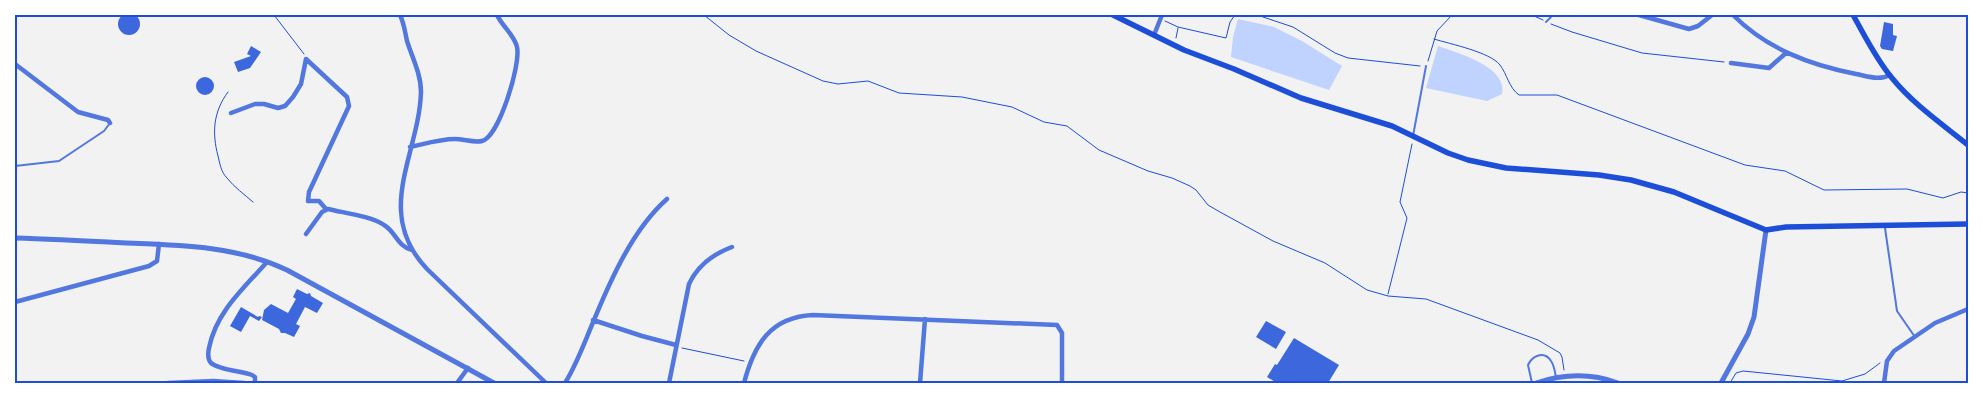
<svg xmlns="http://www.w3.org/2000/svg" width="1983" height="398" font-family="'Archivo Narrow',sans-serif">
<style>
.water{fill:#bfd3fe}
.building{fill:#3d67dc}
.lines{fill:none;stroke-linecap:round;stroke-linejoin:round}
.path{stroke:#1d4ed8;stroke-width:1}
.service{stroke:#5277de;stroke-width:2}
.minor{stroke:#5277de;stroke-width:4.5}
.tertiary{stroke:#5277de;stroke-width:5}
.secondary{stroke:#1d4ed8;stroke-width:5.5}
.neatline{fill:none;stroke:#1d4ed8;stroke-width:2}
</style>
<rect width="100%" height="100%" fill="#f2f2f2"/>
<!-- water -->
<path class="water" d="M 1238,19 L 1274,27 L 1302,41 L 1342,66 L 1329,90 L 1231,57 L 1233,37 Z
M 1438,46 C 1458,53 1508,67 1502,94 L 1487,101 L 1426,88 Z"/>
<!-- building -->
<path class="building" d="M118 24a11 11 0 1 1 22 0a11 11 0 1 1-22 0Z
M 1884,22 L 1893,24 L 1893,35 L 1897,36 L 1893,51 L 1882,49 L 1880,46 Z
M 251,46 L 261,52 L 250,68 L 238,72 L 234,62 L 251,56 L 247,54 Z
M196 86a9 9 0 1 1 18 0a9 9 0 1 1-18 0Z
M 297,289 L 307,294 L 310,293 L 311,296 L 323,303 L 317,313 L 305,307 L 296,324 L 300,326 L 294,337 L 285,333 L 281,333 L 279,329 L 262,320 L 264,310 L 271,304 L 288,313 L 296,299 L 293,297 Z
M 241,307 L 258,317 L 259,316 L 262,317 L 259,321 L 250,316 L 241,332 L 230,326 Z
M 1266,321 L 1286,332 L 1276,349 L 1256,337 Z
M 1294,338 L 1339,365 L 1328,383 L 1277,383 L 1267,377 L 1275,364 L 1277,365 Z"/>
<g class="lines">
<!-- path -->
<path class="path" d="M 274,15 L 304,54
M 704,15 L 729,35 L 756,51 L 823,81 L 838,84 L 868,81 L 899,93 L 962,97 L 1012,107 L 1044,122 L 1067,126 L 1099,150 L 1148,171 L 1172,178 L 1190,186 L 1196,190 L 1208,205 L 1220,212 L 1273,241 L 1325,263 L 1367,290 L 1388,296 L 1426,299 L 1538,340 L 1560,353 L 1562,357 L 1564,370
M 1257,15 L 1293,27 L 1335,53 L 1348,58 L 1420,66
M 1532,15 L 1543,20
M 1165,21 L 1178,27 L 1226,38 L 1230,22 L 1235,15
M 1551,24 L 1572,32 L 1642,53 L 1724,62
M 1176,38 L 1178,28
M 1434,39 C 1450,44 1490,52 1500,65 C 1507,74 1509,88 1519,95 L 1557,95 L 1745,165 L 1785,171 L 1824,190 L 1907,189 L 1943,198 L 1961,192 L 1968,193
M 1428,61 L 1437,31 L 1452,15
M 228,92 C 213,112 212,133 218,156 C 220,164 221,172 227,178 C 234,187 244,194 253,202
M 1388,294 L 1407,218 L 1400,202 L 1412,144
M 682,348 L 744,361
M 1730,383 L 1736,373 L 1743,371 L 1842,381 L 1865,374 L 1880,363"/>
<!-- service -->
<path class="service" d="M 1546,22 L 1553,15
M 1413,136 L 1426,66
M 15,166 L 59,161 L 104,131 L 110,123
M 1885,228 L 1897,311 L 1915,337
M 1532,383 L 1528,365 C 1532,356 1544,350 1551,361 C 1554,365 1555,372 1556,377"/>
<!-- minor -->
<path class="minor" d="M 400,15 C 404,23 405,32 407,41 C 412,57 421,74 421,92 C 419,155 373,212 427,269 L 546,383
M 1639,15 L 1689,29 L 1698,26 L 1712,15
M 1733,15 C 1767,49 1810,65 1856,74 C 1867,76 1879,81 1890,75
M 1154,35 L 1162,15
M 1731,63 L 1769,68 L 1786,53
M 15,64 L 78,112 L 108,120 L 110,123
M 231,113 L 255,104 L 264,104 L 278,108 L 285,106 L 293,97 L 301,84 L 306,59 L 347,97 L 349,106 L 309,192 L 308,201 L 319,201 L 326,209
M 410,147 C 424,144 440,139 455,139 C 464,139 474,143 482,141 C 499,137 521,64 517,47 C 515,36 502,26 497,15
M 306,234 L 322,212 L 328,209 C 344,213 371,216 384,225 C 396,232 397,246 412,250
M 15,302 L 149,266 L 157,261 L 159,244
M 593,320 L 642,336 L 676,345
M 168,383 L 213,381 L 244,383
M 255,383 L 255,377 L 252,375 C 241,371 219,370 211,363 C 207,359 208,353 209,348 C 216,312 244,288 267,262
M 457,383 L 468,368
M 565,383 C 577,364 585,341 594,320 C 611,279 633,229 667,199
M 669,383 L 689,284 C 698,265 713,254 732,247
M 744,383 C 754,345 770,317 813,315 L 1057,325 L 1062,333 L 1062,383
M 920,383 L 925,319
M 1884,383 L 1887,361 L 1894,351 L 1935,323 L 1968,309"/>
<!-- tertiary -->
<path class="tertiary" d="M 15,238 C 52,239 89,241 126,243 C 180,245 237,246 287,270 L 494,383
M 1536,383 C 1563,374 1591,373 1618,383
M 1721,383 L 1748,334 L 1754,317 L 1766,230"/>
<!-- secondary -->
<path class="secondary" d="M 1113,15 L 1184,50 L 1234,69 L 1301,98 L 1392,126 L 1448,153 L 1468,160 L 1506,168 L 1599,175 L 1631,180 L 1674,192 L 1766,230 L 1786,227 L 1968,224
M 1853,15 C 1865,36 1876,59 1892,78 C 1913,104 1942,124 1968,145"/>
</g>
<!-- border -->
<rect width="1983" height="398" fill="none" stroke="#ffffff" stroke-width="32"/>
<rect x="16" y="16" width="1951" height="366" class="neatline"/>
</svg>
